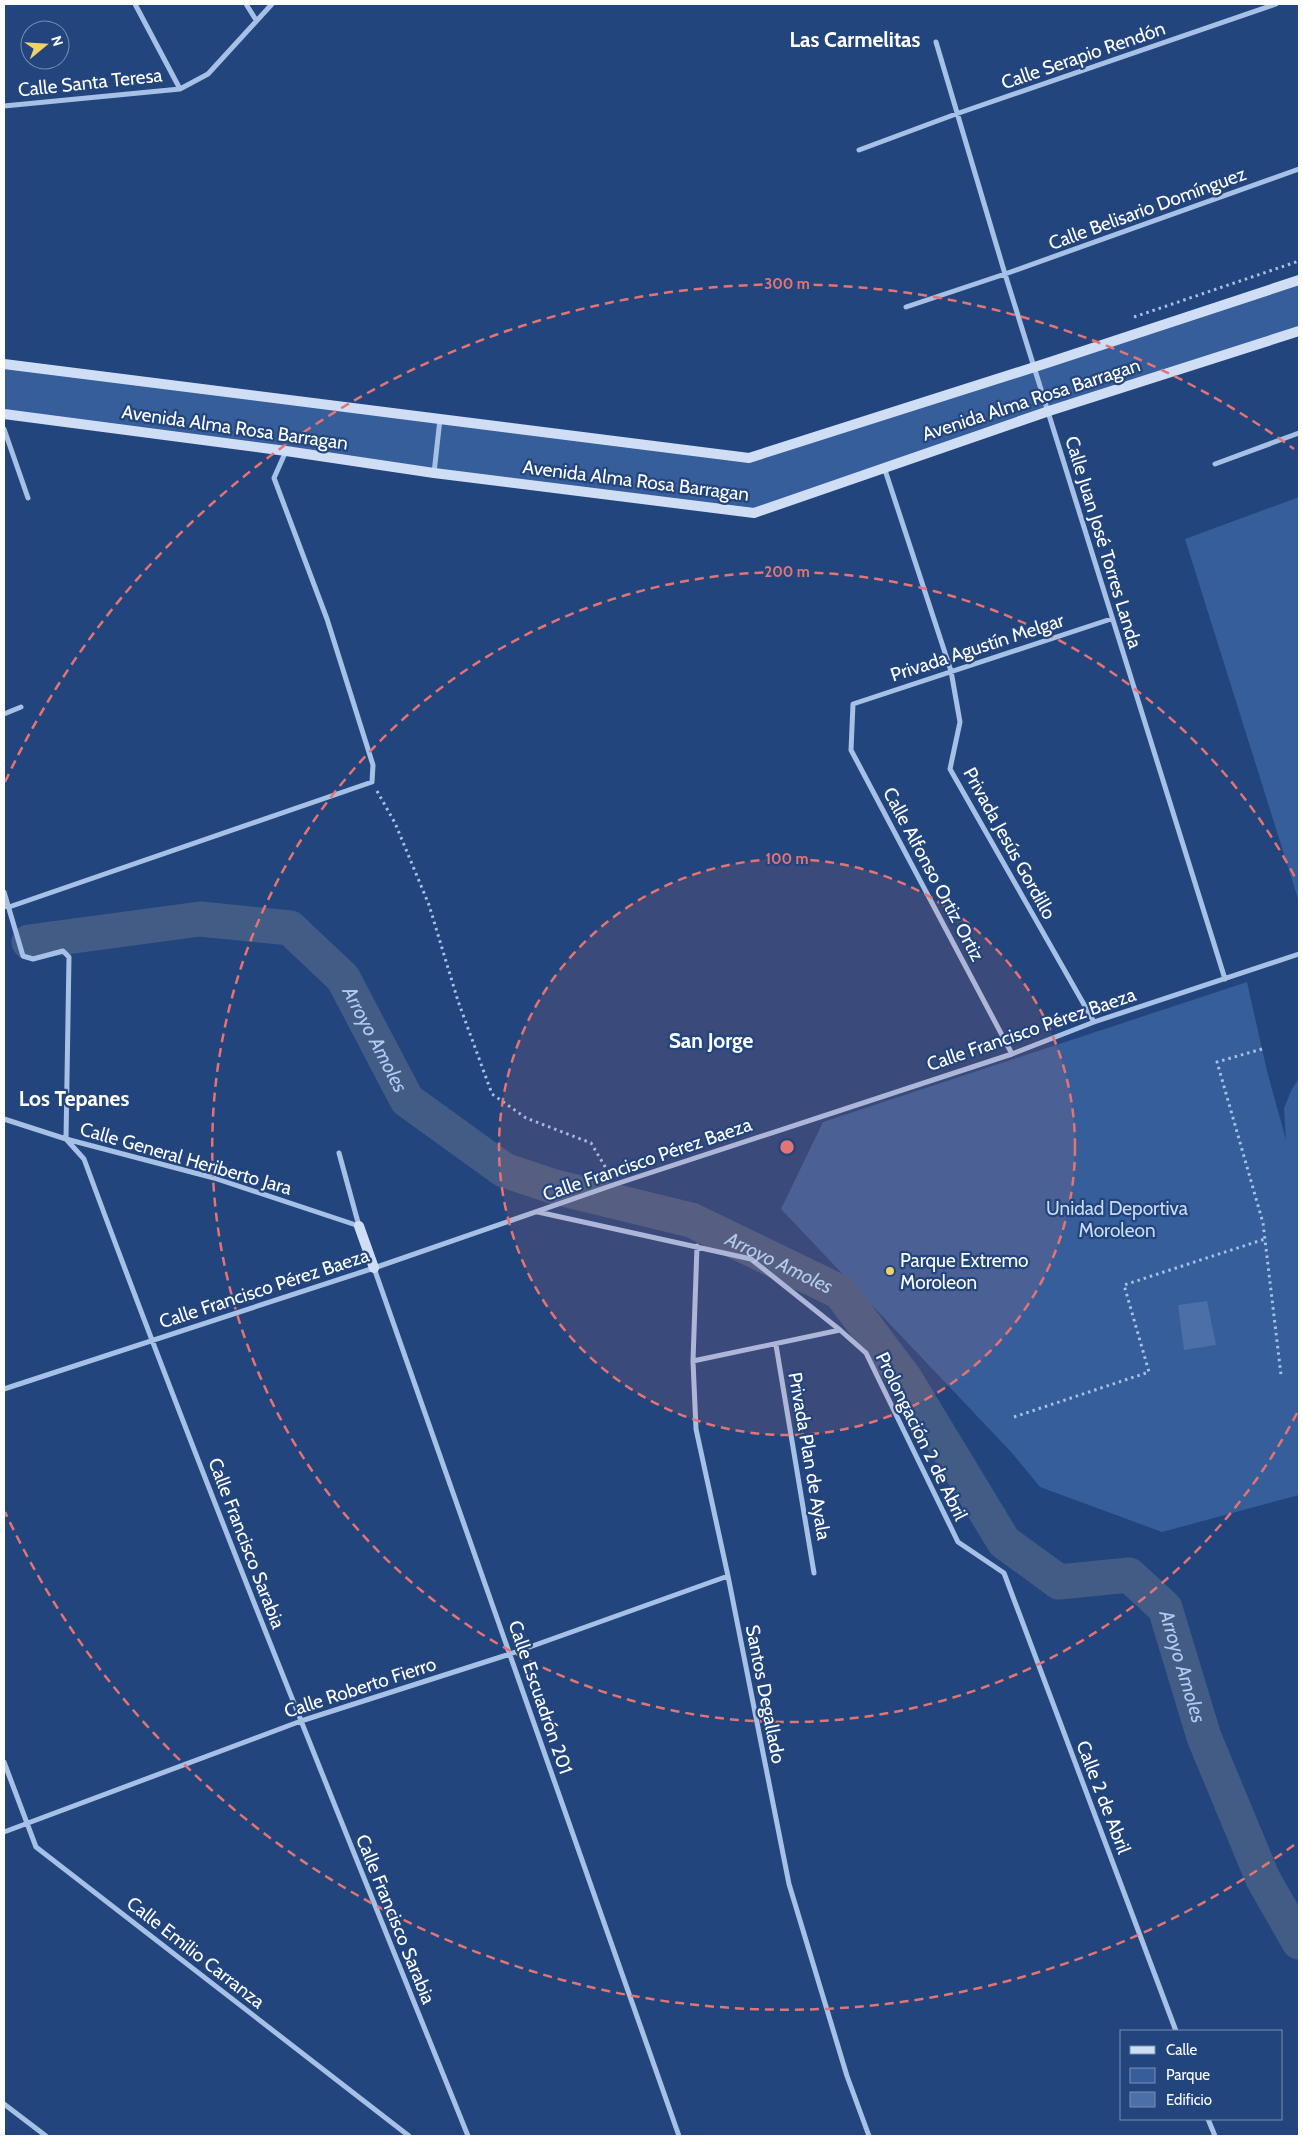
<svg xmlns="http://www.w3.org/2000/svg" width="1303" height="2140" font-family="Cabin,sans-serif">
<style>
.green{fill:#365e9a}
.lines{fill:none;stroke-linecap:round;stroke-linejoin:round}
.river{stroke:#435c85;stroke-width:35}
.building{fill:#4b6fa6}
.path{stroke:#a7c0e6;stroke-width:3;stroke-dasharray:2.5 4;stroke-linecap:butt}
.street{stroke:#a7c0e6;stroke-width:5}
.secondary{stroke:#d0def5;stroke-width:10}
.ring{fill:none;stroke:#e47373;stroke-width:2.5;stroke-dasharray:9 6}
.poi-dot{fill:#f1d169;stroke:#23457d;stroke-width:2}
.labels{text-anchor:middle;stroke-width:4.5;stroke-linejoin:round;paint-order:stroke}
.street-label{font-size:19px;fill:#fff;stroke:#23457d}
.park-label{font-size:19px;fill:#cadbf5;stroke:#23457d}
.poi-label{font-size:19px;fill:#fff;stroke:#23457d;text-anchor:start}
.water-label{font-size:20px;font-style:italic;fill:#b2caed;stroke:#23457d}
.quarter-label{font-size:21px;font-weight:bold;fill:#fff;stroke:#23457d}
.centre{fill:#e47373;stroke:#23457d;stroke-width:2.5}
.ring-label{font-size:15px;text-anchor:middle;font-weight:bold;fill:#e47373;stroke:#23457d;stroke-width:4.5;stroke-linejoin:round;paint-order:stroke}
</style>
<rect width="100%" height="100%" fill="#23457d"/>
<!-- green -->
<path class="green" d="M 1299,280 L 1299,331 L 755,510 L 4,416 L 4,364 L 749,458 Z
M 1299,497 L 1299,902 L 1185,539 Z
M 1247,982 L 1267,1071 L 1286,1140 L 1284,1108 L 1291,1091 L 1299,1078 L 1299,1495 L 1162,1532 L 1040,1487 L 1012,1453 L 781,1209 L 823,1122 Z"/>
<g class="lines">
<!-- river -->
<path class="river" id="s1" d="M 29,942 L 200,919 L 290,928 L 343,978 L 407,1100 L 504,1170 L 555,1187 L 691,1220 L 840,1292 L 906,1380 L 1004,1542 L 1059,1582 L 1129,1575 L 1165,1608 L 1204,1737 L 1263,1879 L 1299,1942"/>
</g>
<!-- building -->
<path class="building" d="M 1207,1301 L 1216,1345 L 1184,1350 L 1178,1305 Z"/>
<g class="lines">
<!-- path -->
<path class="path" d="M 1134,317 L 1299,261
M 377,791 L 395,823 L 429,905 L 458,1001 L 492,1094 L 526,1118 L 591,1143 L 610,1175
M 1262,1049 L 1217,1062 L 1263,1223 L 1281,1375
M 1014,1417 L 1149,1372 L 1124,1285 L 1265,1239"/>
<!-- street -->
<path class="street" d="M 135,4 L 180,89
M 246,4 L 256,20
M 936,42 L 1005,274 L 1225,979
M 4,106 L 180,89 L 208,74 L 272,4
M 859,150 L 956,114 L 1276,4
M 906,307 L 1005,274 L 1299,169
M 4,429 L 28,498
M 1215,464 L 1299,433
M 884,467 L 951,671 L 960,722 L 950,769 L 1094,1022
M 434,473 L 440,419
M 4,714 L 21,707
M 4,892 L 23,956 L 33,959 L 63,951 L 69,957 L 66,1139 L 84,1159 C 205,1487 337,1811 468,2136
M 4,906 L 9,907 L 372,782 L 373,765 L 327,619 L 274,478 L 286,451
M 1012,1054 L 851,750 L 853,704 L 1111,619
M 4,1119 L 66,1139 L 214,1178 L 359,1226
M 339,1153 L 359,1226
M 538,1212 L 751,1259 L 840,1330 L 866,1353 L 958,1542 L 1004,1573 L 1176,2031
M 697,1246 L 693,1361 L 696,1429 L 728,1576 L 789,1884 L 847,2076 L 869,2136
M 374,1268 L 679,2136
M 776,1345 L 814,1573
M 693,1361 L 840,1330
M 4,1389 L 374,1268 L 616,1184 L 1012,1054 L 1094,1022 L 1299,954
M 4,1762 L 36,1847 L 409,2136
M 4,1832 L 301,1721 L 510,1654 L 728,1576
M 4,2104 L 46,2136
M 1208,2119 L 1215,2136"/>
<!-- secondary -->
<path class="secondary" d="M 4,364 L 749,458 L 1047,363 L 1299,280
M 4,414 L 286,451 L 434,473 L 754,513 L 1049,411 L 1299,331
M 359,1226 L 374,1268"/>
</g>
<!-- distance rings -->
<circle cx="787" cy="1147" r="288" fill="#e47373" fill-opacity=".12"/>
<g class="ring">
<circle cx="787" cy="1147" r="288"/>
<path d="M1297 1413A575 575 0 1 1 1297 881"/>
<path d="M1294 1845A863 863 0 0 1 5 1512M5 782A863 863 0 0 1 1294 449"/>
</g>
<!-- markers -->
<circle class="poi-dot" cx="890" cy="1271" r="5"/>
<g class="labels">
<!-- street labels -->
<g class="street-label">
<text transform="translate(1083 55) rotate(-19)" y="7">Calle Serapio Rendón</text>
<text transform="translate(90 82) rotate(-6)" y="7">Calle Santa Teresa</text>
<text transform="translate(1147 208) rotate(-20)" y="7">Calle Belisario Domínguez</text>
<text transform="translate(1031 399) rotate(-18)" y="7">Avenida Alma Rosa Barragan</text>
<text transform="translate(235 427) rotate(8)" y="7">Avenida Alma Rosa Barragan</text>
<text transform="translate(636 480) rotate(7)" y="7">Avenida Alma Rosa Barragan</text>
<text transform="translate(1104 542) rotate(73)" y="7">Calle Juan José Torres Landa</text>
<text transform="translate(977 647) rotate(-18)" y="7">Privada Agustín Melgar</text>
<text transform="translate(1010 843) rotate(61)" y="7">Privada Jesús Gordillo</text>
<text transform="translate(934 874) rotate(62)" y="7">Calle Alfonso Ortiz Ortiz</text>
<text transform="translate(1031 1029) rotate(-19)" y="7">Calle Francisco Pérez Baeza</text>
<text transform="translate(186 1158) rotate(16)" y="7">Calle General Heriberto Jara</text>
<text transform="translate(647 1159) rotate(-19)" y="7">Calle Francisco Pérez Baeza</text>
<text transform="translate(264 1288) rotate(-18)" y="7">Calle Francisco Pérez Baeza</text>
<text transform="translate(922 1436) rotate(64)" y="7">Prolongación 2 de Abril</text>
<text transform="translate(810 1456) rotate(80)" y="7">Privada Plan de Ayala</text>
<text transform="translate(247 1543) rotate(69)" y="7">Calle Francisco Sarabia</text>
<text transform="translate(360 1687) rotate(-18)" y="7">Calle Roberto Fierro</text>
<text transform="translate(766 1694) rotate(79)" y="7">Santos Degallado</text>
<text transform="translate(541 1697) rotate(71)" y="7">Calle Escuadrón 201</text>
<text transform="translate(1104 1797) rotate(69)" y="7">Calle 2 de Abril</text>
<text transform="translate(396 1919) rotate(68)" y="7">Calle Francisco Sarabia</text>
<text transform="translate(196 1952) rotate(38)" y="7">Calle Emilio Carranza</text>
</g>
<!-- park labels -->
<g class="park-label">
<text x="1117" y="1215">Unidad Deportiva<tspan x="1117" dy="22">Moroleon</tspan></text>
</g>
<!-- poi labels -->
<g class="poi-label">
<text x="900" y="1267">Parque Extremo<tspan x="900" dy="22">Moroleon</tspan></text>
</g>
<!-- water labels -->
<g class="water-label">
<text dy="7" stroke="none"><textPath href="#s1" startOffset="405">Arroyo Amoles</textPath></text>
<text dy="7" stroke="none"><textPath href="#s1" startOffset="885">Arroyo Amoles</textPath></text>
<text dy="7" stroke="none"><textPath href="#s1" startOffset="1500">Arroyo Amoles</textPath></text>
</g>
<!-- quarter labels -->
<g class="quarter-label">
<text x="855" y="47">Las Carmelitas</text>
<text x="711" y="1048">San Jorge</text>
<text x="74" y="1106">Los Tepanes</text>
</g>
</g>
<circle cx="787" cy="1147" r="8" class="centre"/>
<g class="ring-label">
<text x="787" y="289">300 m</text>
<text x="787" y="577">200 m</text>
<text x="787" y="864">100 m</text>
</g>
<!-- border -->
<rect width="1303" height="2140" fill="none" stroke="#ffffff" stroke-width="10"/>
<!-- legend -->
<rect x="1120" y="2030" width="162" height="90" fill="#23457d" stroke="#7b8fb1"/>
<rect x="1130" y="2046" width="25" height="8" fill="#d0def5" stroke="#7b8fb1"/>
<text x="1166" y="2055" font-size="15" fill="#ffffff">Calle</text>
<rect x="1130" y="2068" width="25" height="15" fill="#365e9a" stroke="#7b8fb1"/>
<text x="1166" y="2080" font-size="15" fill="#ffffff">Parque</text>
<rect x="1130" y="2092" width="25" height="15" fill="#4b6fa6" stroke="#7b8fb1"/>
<text x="1166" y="2105" font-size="15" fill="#ffffff">Edificio</text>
<!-- north arrow -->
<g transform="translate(45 45) rotate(72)"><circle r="24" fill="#23457d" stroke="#7b8fb1"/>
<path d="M0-4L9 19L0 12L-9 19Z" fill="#f1d169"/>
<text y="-8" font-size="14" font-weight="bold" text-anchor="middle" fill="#ffffff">N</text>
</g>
</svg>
